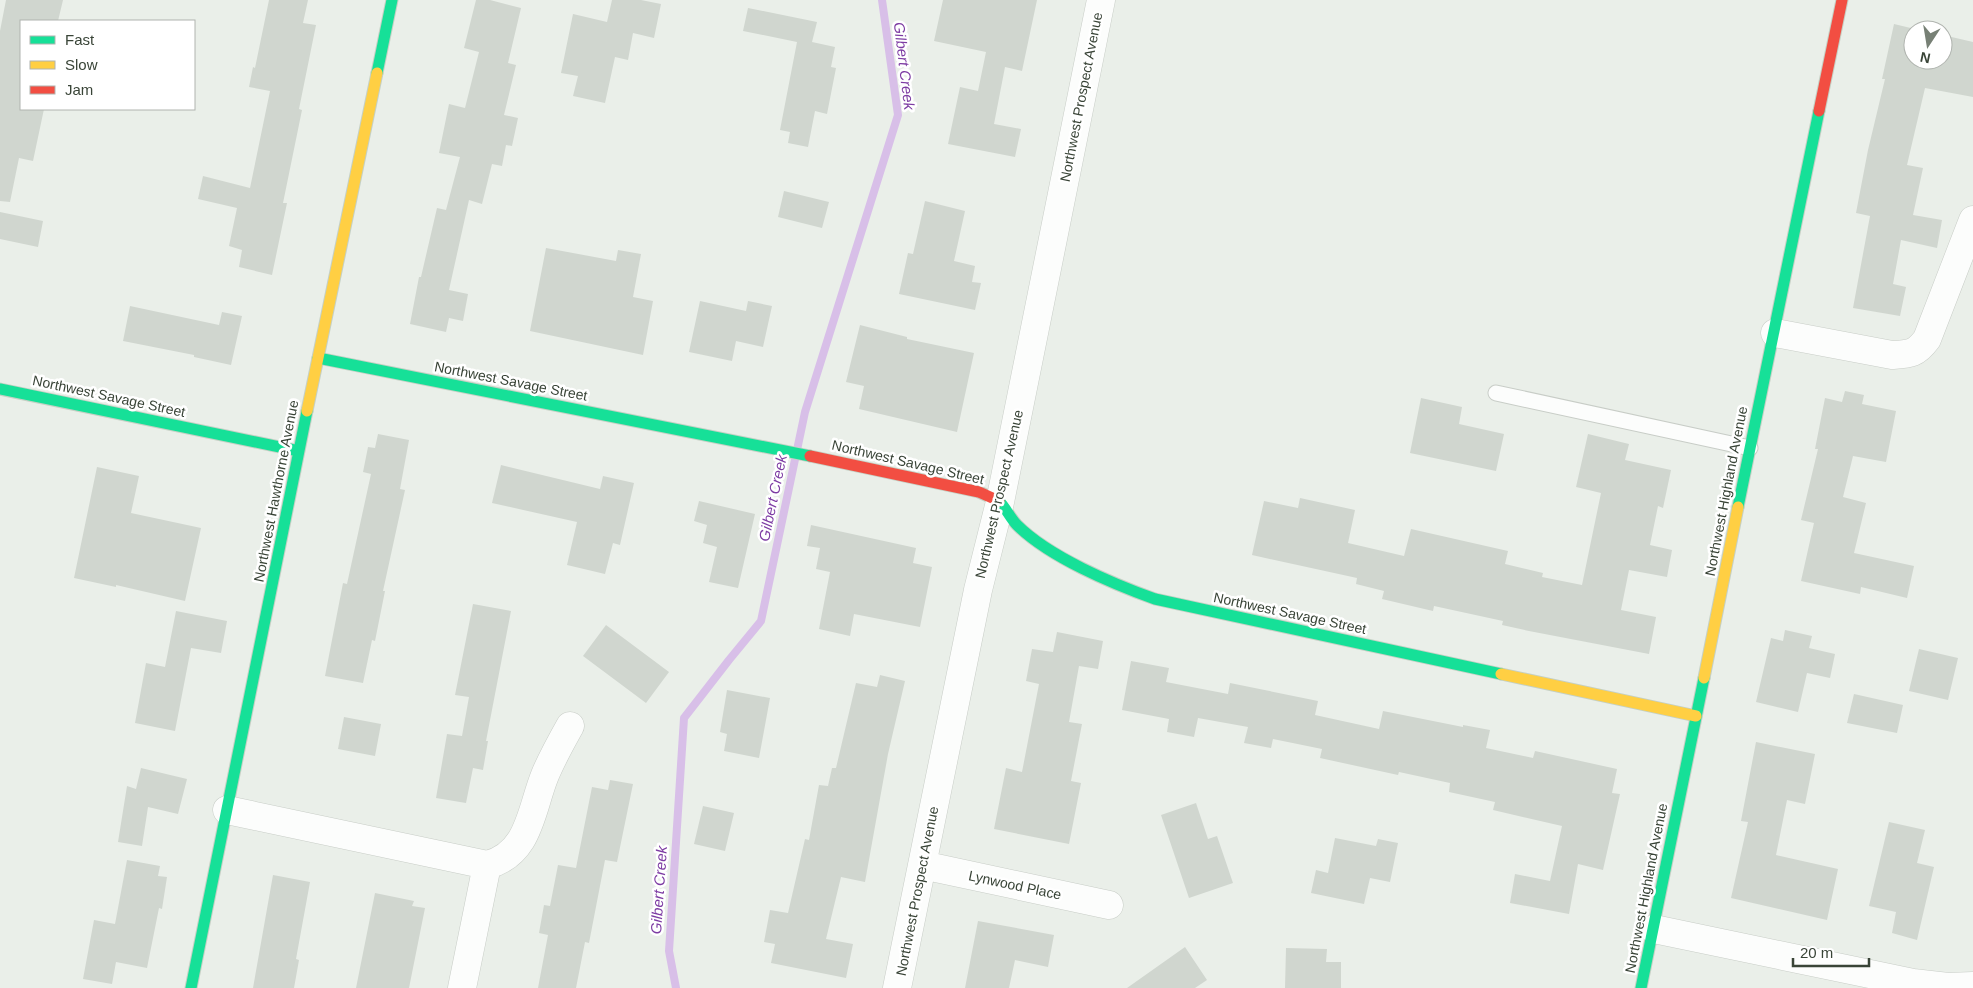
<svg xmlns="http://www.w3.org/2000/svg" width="1973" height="988" font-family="Helvetica,sans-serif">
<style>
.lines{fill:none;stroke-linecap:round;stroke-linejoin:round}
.stream{stroke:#d8bfe8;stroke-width:8}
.building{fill:#d0d6cf}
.lane-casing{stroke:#c8cdc7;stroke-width:17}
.street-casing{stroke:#c8cdc7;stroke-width:29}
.fast-casing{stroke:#c5d0c4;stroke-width:13}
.slow-casing{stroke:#c5d0c4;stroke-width:13}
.jam-casing{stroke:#c5d0c4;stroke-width:13}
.lane{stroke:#fcfdfc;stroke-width:15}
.street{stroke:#fcfdfc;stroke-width:28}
.fast{stroke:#16e098;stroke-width:11}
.slow{stroke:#ffcf43;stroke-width:11}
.jam{stroke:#f24e42;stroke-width:11}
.labels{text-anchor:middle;stroke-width:5;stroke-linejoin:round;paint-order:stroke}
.street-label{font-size:14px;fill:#394437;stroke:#fff}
.water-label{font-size:15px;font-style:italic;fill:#7d3ca3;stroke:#fff}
</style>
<rect width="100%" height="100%" fill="#eaefe9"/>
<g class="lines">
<!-- stream -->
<path class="stream" d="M 676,988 L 669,951 L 684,718 L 729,660 L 761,621 L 805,412 L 898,115 L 882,0"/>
</g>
<!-- building -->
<path class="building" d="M 6,0 L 63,0 L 58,21 L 21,21 L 21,109 L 44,109 L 33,161 L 19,158 L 10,202 L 0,201 L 0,31 Z
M 269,0 L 308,0 L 303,23 L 316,25 L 299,109 L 302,110 L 283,203 L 287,203 L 272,275 L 239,267 L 242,250 L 229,246 L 237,208 L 198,199 L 203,176 L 250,188 L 270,91 L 249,87 L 253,67 L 255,68 Z
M 476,0 L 490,0 L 521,8 L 508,63 L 516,65 L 504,115 L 518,118 L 512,146 L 506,145 L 502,166 L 492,164 L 482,204 L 469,200 L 449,290 L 468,294 L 463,321 L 449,318 L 446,332 L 410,324 L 419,277 L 421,277 L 437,208 L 446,210 L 460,157 L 439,153 L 449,104 L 465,108 L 479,52 L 464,48 Z
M 612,0 L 641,0 L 661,4 L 654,38 L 633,33 L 628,60 L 615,57 L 605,103 L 573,96 L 578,76 L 561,73 L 573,14 L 607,22 Z
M 943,0 L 1037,0 L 1022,71 L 1005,67 L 994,124 L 1021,129 L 1015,157 L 948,144 L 960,87 L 978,91 L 986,52 L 934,41 Z
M 748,8 L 817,22 L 812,42 L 835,47 L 831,67 L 836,68 L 827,114 L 815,111 L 808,147 L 788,143 L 790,132 L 780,130 L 797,42 L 743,31 Z
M 1894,24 L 1919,30 L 1913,30 L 1913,60 L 1943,60 L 1943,35 L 1973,42 L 1973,97 L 1925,88 L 1907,165 L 1923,168 L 1913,215 L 1942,220 L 1937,248 L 1901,240 L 1893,284 L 1906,287 L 1900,316 L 1853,308 L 1870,216 L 1856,213 L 1868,150 L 1885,79 L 1882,79 Z
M 784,191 L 829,202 L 822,228 L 778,217 Z
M 925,201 L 965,211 L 954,261 L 975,266 L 972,282 L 981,283 L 975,310 L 899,294 L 908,253 L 913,254 Z
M 0,212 L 43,221 L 38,247 L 0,239 Z
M 546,248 L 616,261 L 618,250 L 641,254 L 633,297 L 653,301 L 643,355 L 530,331 Z
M 700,301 L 746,311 L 748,301 L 772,306 L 763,347 L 736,341 L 732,361 L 689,352 Z
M 130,306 L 219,325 L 222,312 L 242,316 L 231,365 L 194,357 L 194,355 L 123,341 Z
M 860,325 L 907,337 L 907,339 L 974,353 L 957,432 L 859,409 L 864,386 L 846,382 Z
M 1845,391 L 1864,395 L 1862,404 L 1896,411 L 1886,462 L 1853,456 L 1843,497 L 1866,503 L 1854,553 L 1914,566 L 1907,598 L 1861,587 L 1860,594 L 1801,581 L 1814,523 L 1801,520 L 1818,449 L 1815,449 L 1825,398 L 1842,402 Z
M 1421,398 L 1462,407 L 1459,424 L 1504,434 L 1496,471 L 1410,453 Z
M 378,434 L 409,440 L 400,489 L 405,490 L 383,591 L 385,591 L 375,641 L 372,640 L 363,683 L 325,676 L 343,583 L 347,584 L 371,474 L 363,472 L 368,447 L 375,448 Z
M 1588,434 L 1629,444 L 1625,460 L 1671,470 L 1663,508 L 1658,506 L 1650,545 L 1672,550 L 1667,577 L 1629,570 L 1621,610 L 1656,617 L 1649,654 L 1529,631 L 1502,625 L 1503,621 L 1434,606 L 1433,611 L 1382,599 L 1384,591 L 1356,584 L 1357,578 L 1252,555 L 1264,501 L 1298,508 L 1300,498 L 1355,510 L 1348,543 L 1404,556 L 1411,529 L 1508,551 L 1505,564 L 1543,573 L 1542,577 L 1582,585 L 1601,493 L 1576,487 Z
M 501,465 L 600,489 L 603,476 L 634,483 L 620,545 L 613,543 L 605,574 L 567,565 L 577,522 L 492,503 Z
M 97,467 L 139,476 L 131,513 L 201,528 L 185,601 L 116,585 L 116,587 L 74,578 Z
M 699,501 L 755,514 L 738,588 L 709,582 L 717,547 L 703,543 L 707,525 L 694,521 Z
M 811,525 L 916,548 L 913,563 L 932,567 L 920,627 L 854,614 L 850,636 L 819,629 L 830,572 L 816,569 L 820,548 L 807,546 Z
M 473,604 L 511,611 L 486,741 L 488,741 L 483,770 L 473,768 L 466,803 L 436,798 L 447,734 L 462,736 L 469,697 L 455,695 Z
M 176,611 L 227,621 L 221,653 L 191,648 L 175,731 L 135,723 L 146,663 L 165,667 Z
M 606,625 L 669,672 L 646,703 L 583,656 Z
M 1785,630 L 1812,636 L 1809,648 L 1835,654 L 1830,678 L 1807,673 L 1798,712 L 1756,702 L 1771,638 L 1783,641 Z
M 1057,632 L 1103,641 L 1098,669 L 1079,666 L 1069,722 L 1082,724 L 1071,781 L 1081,783 L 1069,844 L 994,829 L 1006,768 L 1022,772 L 1039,684 L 1026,681 L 1032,649 L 1053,652 Z
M 1919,649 L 1958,658 L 1948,700 L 1909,691 Z
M 1131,661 L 1169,668 L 1166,682 L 1228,694 L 1230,683 L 1318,701 L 1315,715 L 1379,729 L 1383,711 L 1463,727 L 1463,725 L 1490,730 L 1486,748 L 1533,758 L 1535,751 L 1617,769 L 1612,793 L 1620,794 L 1603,870 L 1578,864 L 1569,914 L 1510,903 L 1515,874 L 1550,881 L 1562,826 L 1493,810 L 1495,802 L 1449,792 L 1450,783 L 1399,772 L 1398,775 L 1320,758 L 1322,749 L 1273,739 L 1271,748 L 1244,743 L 1248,727 L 1198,718 L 1194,737 L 1167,732 L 1169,719 L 1122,710 Z
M 880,675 L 905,681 L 888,754 L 865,882 L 841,877 L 826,939 L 853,944 L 846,978 L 771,963 L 775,944 L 764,942 L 770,910 L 788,913 L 805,839 L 809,840 L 819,785 L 828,786 L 832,768 L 836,768 L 856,683 L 877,687 Z
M 727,690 L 770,698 L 759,758 L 724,751 L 727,734 L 720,732 Z
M 1854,694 L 1903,705 L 1897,733 L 1847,723 Z
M 344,717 L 381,724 L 375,756 L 338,749 Z
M 1756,742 L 1815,754 L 1805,804 L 1787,800 L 1776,855 L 1838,869 L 1827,920 L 1731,898 L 1748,822 L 1741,821 Z
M 141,768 L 187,779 L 178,814 L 148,807 L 142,846 L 118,842 L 127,786 L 136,789 Z
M 610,780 L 633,784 L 617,862 L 605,860 L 589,943 L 585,942 L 576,988 L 538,988 L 548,935 L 539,933 L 544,905 L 550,906 L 558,865 L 576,868 L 592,787 L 608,790 Z
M 1196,803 L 1208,839 L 1217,836 L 1233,883 L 1189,898 L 1161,815 Z
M 703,806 L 734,813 L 725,851 L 694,844 Z
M 1889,822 L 1925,830 L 1917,863 L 1934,867 L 1917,940 L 1892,933 L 1896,912 L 1869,906 Z
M 1335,838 L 1376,846 L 1378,839 L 1398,843 L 1390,882 L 1370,878 L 1364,904 L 1311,893 L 1316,870 L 1328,873 Z
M 127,860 L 160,866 L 158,876 L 167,877 L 162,909 L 159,908 L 147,968 L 116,962 L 112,984 L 83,979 L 94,920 L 115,924 Z
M 273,875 L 310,882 L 296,959 L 299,960 L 294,988 L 253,988 Z
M 375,893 L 414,901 L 412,906 L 425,908 L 409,988 L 356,988 Z
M 978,921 L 1054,935 L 1048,967 L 1015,960 L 1009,988 L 965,988 Z
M 1185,947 L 1207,980 L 1195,988 L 1127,988 Z
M 1286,948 L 1327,949 L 1326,962 L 1341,962 L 1341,988 L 1285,988 Z"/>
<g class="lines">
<defs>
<path id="lane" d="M 1496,393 L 1750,448"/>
<path id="street" d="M 1775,333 L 1892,355 C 1910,354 1916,354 1927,339 L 1973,220
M 227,810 L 487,865 C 530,854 531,809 545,775 C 552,758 561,742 570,726
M 922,865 L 1109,905
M 1654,929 L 1913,983 L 1948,987 L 1973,986
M 462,988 L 487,865
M 897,988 L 978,590 L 1000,502 L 1101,0"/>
<path id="fast" d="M 377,73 L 392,0
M 318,358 L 810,456
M 0,389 L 299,451
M 999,501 C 1006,508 1010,518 1017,525 C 1049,557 1113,584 1155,599 L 1501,674
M 1738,507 L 1819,111
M 191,988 L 307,411
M 1641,988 L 1704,678"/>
<path id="slow" d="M 307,411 L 377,73
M 1501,674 L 1696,716
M 1704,678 L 1738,507"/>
<path id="jam" d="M 1819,111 L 1842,0
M 810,456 L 979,492 L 999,501"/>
</defs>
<!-- lane casing -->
<use href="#lane" class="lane-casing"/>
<!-- street casing -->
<use href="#street" class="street-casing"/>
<!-- fast casing -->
<use href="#fast" class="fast-casing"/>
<!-- slow casing -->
<use href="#slow" class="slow-casing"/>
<!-- jam casing -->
<use href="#jam" class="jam-casing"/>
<!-- lane -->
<use href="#lane" class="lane"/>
<!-- street -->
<use href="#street" class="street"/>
<!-- fast -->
<use href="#fast" class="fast"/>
<!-- slow -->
<use href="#slow" class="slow"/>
<!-- jam -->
<use href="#jam" class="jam"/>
</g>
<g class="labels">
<!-- street labels -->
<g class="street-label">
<text transform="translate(1081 97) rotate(-79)" y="5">Northwest Prospect Avenue</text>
<text transform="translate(511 381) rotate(11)" y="5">Northwest Savage Street</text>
<text transform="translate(109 396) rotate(12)" y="5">Northwest Savage Street</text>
<text transform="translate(908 462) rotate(13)" y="5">Northwest Savage Street</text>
<text transform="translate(276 491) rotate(-79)" y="5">Northwest Hawthorne Avenue</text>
<text transform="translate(1726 491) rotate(-79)" y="5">Northwest Highland Avenue</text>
<text transform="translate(999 494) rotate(-77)" y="5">Northwest Prospect Avenue</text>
<text transform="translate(1290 613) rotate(12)" y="5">Northwest Savage Street</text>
<text transform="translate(1015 885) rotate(12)" y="5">Lynwood Place</text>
<text transform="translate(1646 888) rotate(-79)" y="5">Northwest Highland Avenue</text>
<text transform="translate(917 891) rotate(-79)" y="5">Northwest Prospect Avenue</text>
</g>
<!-- water labels -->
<g class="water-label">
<text transform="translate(904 66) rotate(83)" y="5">Gilbert Creek</text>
<text transform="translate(773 498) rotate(-78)" y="5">Gilbert Creek</text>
<text transform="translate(659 890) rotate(-86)" y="5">Gilbert Creek</text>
</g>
</g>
<!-- legend -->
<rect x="20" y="20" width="175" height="90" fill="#ffffff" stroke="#b0b4af"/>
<rect x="30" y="36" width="25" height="8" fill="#16e098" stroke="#b0b4af"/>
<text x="65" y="45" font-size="15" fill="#394437">Fast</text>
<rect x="30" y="61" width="25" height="8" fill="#ffcf43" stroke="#b0b4af"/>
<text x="65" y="70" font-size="15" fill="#394437">Slow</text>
<rect x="30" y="86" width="25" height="8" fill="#f24e42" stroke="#b0b4af"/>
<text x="65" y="95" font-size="15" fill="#394437">Jam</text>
<!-- north arrow -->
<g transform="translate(1928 45) rotate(192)"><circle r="24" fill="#ffffff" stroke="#b0b4af"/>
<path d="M0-4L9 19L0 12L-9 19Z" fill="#778075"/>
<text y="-8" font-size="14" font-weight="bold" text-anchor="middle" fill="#394437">N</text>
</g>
<!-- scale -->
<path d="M1793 958v8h76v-8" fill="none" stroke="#394437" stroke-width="2.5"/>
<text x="1800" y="958" font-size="15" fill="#394437" stroke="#ffffff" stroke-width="4" paint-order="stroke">20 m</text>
</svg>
